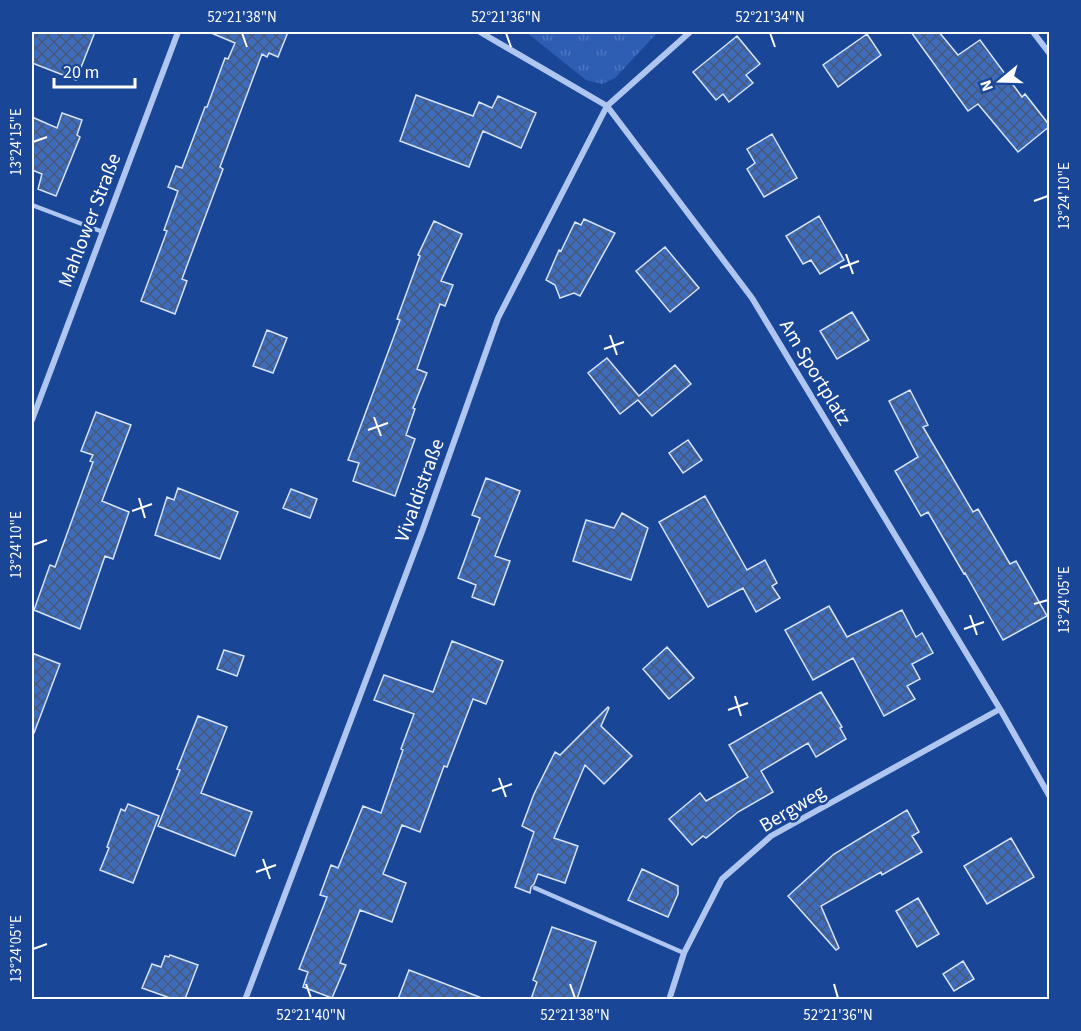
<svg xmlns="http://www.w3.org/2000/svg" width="1081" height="1031" font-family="'Source Sans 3',sans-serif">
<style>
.park{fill:url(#park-tufts)}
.building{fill:url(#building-cross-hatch);stroke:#d5e3fb;stroke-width:1.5}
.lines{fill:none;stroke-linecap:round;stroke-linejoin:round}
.service{stroke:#aec6f0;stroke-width:4.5}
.minor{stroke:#aec6f0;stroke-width:6}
.ticks{fill:none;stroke:#fff;stroke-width:2}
.labels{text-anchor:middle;stroke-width:5;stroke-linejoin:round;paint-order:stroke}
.street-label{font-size:20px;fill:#fff;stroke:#1a4697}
.neatline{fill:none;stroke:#fff;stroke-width:2}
.ticks-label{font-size:15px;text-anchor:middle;fill:#fff}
</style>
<defs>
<pattern id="park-tufts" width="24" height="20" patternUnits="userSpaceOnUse" patternTransform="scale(1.5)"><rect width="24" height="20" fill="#2e5eb4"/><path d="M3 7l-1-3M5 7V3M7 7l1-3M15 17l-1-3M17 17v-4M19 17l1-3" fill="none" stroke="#4d76bf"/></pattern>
<pattern id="building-cross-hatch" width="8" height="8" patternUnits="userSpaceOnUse" patternTransform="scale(1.5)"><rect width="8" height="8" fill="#3e6cbc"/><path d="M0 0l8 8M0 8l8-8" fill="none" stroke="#465979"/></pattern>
</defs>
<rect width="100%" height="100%" fill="#1a4697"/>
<!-- park -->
<path class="park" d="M 526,32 L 658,32 L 615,78 L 602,84 L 586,80 Z"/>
<!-- building -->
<path class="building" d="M 32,32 L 95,32 L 76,80 L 32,63 Z
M 209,32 L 288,32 L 278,57 L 269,53 L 267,57 L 262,54 L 220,167 L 223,169 L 182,279 L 187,281 L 175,314 L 141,301 L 167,231 L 164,230 L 178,191 L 168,187 L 176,166 L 182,168 L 205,107 L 207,107 L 225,58 L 228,59 L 235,43 Z
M 911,32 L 939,32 L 958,55 L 980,40 L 1022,97 L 1025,94 L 1050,126 L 1018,152 L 978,104 L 968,111 Z
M 867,34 L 881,55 L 838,87 L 823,65 Z
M 737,36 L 760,64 L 746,75 L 753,83 L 729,102 L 723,94 L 716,100 L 693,72 Z
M 416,95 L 473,116 L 479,102 L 492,108 L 498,96 L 536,113 L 521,148 L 483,131 L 469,167 L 400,141 Z
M 62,113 L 82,120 L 77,135 L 80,137 L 56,196 L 38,189 L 42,174 L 32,170 L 32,117 L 57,128 Z
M 772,134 L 797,178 L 764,197 L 747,169 L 755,163 L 747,149 Z
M 819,216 L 844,260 L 820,274 L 811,260 L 803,264 L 786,236 Z
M 584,219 L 615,233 L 580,296 L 574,293 L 560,298 L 555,285 L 546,280 L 559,250 L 561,251 L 575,222 L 581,225 Z
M 434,221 L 462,234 L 441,281 L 453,285 L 445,306 L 440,304 L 417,369 L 427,373 L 413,408 L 415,409 L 406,435 L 415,439 L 395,496 L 353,481 L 359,463 L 348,460 L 400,320 L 397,319 L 420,256 L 418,255 Z
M 665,247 L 699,288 L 670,312 L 636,271 Z
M 852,312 L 869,340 L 837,359 L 820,331 Z
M 267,330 L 287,338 L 273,373 L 253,366 Z
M 607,358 L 639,396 L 675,365 L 691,384 L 652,416 L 638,400 L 620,414 L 588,373 Z
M 910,390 L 928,425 L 923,427 L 973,512 L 978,509 L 1010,564 L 1016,561 L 1047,616 L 1003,640 L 965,573 L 964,574 L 928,512 L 921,516 L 895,471 L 918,457 L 889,401 Z
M 96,412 L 131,425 L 102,501 L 129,512 L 113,559 L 105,556 L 80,629 L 34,610 L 50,565 L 55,567 L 93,462 L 90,461 L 93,455 L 81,451 Z
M 688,440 L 702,460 L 683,473 L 669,453 Z
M 486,478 L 520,491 L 495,556 L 510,561 L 494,605 L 472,597 L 476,585 L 458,578 L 480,518 L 472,515 Z
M 178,488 L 238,512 L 220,559 L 155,535 L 167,497 L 174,500 Z
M 291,489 L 317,499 L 310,518 L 283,508 Z
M 705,496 L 747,570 L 765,560 L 777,583 L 772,586 L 780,598 L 756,612 L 743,588 L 708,607 L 659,522 Z
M 622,513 L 648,528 L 631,580 L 573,561 L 586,520 L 614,528 Z
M 829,606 L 847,637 L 902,610 L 916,637 L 922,633 L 933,653 L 912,664 L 920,679 L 907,686 L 915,699 L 884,716 L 853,658 L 813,680 L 785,630 Z
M 452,641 L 503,661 L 486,704 L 473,699 L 447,767 L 444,766 L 420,832 L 402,825 L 383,874 L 406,883 L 392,922 L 360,910 L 340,963 L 346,965 L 332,998 L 303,987 L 308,972 L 299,969 L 327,897 L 320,895 L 331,865 L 338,868 L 363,806 L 381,813 L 403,750 L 401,749 L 414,714 L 374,700 L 384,675 L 433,692 Z
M 667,647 L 694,678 L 669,699 L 643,669 Z
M 224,650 L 244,656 L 237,676 L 217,669 Z
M 32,653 L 60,664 L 34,733 L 32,733 Z
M 821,692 L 842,727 L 840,728 L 846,739 L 816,757 L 808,743 L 761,771 L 773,792 L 738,812 L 706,838 L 703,836 L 692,845 L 669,819 L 700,793 L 706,801 L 748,777 L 729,745 Z
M 608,707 L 609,708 L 601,726 L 632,756 L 604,784 L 585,765 L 554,838 L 578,846 L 565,883 L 538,874 L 534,884 L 531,887 L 530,893 L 515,887 L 534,832 L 522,826 L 534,794 L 555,752 L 560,755 Z
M 198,716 L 227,727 L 201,793 L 252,812 L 235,856 L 158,826 L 180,770 L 177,769 Z
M 128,804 L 159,816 L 133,883 L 100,870 L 109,848 L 107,847 L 121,809 L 125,811 Z
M 907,810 L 919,832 L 912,836 L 922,852 L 882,875 L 881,872 L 821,906 L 839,948 L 836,950 L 788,896 L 834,854 Z
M 1011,838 L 1034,877 L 987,904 L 964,866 Z
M 642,869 L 678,886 L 678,894 L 668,917 L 628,900 Z
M 918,898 L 939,934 L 917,947 L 896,911 Z
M 552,927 L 596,942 L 577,999 L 531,999 L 537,982 L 533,980 Z
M 170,955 L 198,965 L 185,999 L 173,999 L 142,988 L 152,964 L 161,967 L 165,956 L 169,957 Z
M 963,961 L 974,979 L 954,991 L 943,974 Z
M 409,970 L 482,998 L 482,999 L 398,999 Z"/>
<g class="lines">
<!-- service -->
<path class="service" d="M 32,205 L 103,232
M 535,888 L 684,953"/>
<!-- minor -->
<path class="minor" d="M 480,32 L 607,106 L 752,298 L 1000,709 L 1050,797
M 1033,32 L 1050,54
M 32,420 L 178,32
M 245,1000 L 423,529 L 498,318 L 607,106 L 690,32
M 669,1000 L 684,953 L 722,879 L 771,836 L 1000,709"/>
</g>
<!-- ticks -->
<path class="ticks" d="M 242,33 L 247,47M 506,33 L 511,47M 770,33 L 775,47M 33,142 L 47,137M 1034,201 L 1048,196M 846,254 L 853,274M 840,268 L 859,261M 610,335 L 617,355M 604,349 L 624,342M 374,417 L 381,436M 368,430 L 388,423M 139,498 L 145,518M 132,511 L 152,504M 33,545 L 47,540M 1034,604 L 1048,600M 970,615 L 977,635M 964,629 L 984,622M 735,696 L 741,716M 728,710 L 748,703M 499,778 L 506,797M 492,791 L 512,784M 263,859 L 270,879M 256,872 L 276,865M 33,949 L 47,944M 306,984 L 311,998M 570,984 L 575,998M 834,984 L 838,998"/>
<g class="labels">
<!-- street labels -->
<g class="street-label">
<text transform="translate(89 220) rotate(-69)" y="7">Mahlower Straße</text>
<text transform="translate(816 372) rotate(59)" y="7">Am Sportplatz</text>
<text transform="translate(419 490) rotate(-70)" y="7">Vivaldistraße</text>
<text transform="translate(792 808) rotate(-31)" y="7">Bergweg</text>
</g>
</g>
<!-- border -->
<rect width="1081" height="1031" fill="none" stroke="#1a4697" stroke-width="66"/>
<!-- north arrow -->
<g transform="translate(1000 81) rotate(251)" stroke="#1a4697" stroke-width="4.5" paint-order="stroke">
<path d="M0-4.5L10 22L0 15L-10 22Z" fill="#ffffff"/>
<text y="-9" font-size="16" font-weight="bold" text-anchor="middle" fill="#ffffff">N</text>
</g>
<!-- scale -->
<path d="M54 78v9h81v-9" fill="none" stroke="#ffffff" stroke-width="3"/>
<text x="63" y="78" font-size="18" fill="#ffffff" stroke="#1a4697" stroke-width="4.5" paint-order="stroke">20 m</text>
<rect x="33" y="33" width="1015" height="965" class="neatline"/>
<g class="ticks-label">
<text x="242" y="22">52°21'38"N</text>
<text x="506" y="22">52°21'36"N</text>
<text x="770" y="22">52°21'34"N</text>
<text transform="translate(16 142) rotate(-90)" y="5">13°24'15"E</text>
<text transform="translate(1064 196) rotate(-90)" y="5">13°24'10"E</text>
<text transform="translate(16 545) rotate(-90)" y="5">13°24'10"E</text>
<text transform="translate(1064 600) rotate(-90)" y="5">13°24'05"E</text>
<text transform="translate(16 949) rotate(-90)" y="5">13°24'05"E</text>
<text x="311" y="1020">52°21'40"N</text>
<text x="575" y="1020">52°21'38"N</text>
<text x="838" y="1020">52°21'36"N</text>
</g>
</svg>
